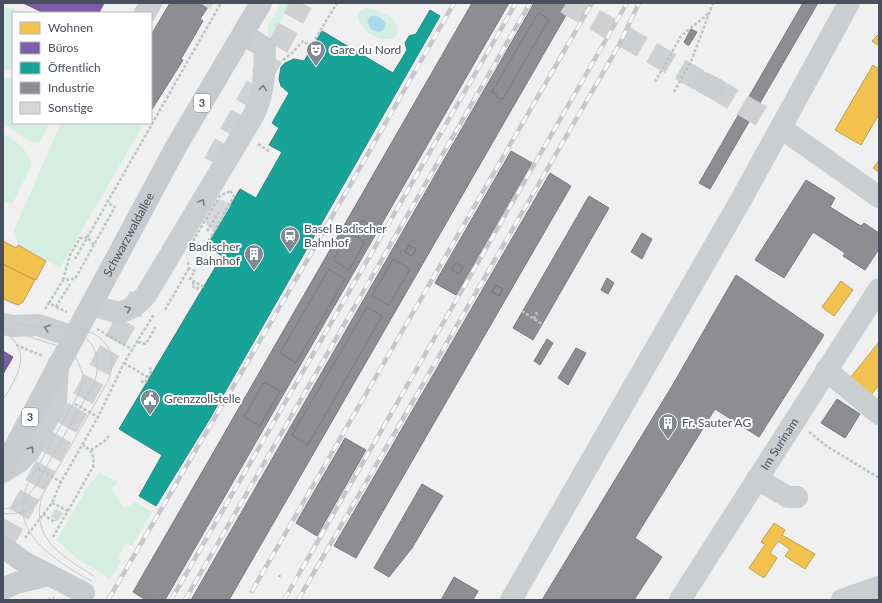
<svg xmlns="http://www.w3.org/2000/svg" width="882" height="603" font-family="Lato,sans-serif">
<style>
.green{fill:#d4efe1;fill-rule:evenodd}
.water{fill:#aad8ec}
.homes{fill:#f2c14e;stroke:#bf9f52}
.offices{fill:#7b5ea7;stroke:#6b5a90}
.public{fill:#17a398;stroke:#258a86}
.industry{fill:#8d8d92;stroke:#787b82}
.building{fill:#d7d8da;stroke:#e1e2e3}
.lines{fill:none;stroke-linecap:round;stroke-linejoin:round}
.minor-tunnel{stroke:#ced0d2;stroke-width:22;stroke-dasharray:22 11;stroke-linecap:butt}
.highway-tunnel{stroke:#ced0d2;stroke-width:22;stroke-dasharray:22 11;stroke-linecap:butt}
.path{stroke:#b9c5c2;stroke-width:2.5;stroke-dasharray:3 2;stroke-linecap:butt}
.minor{stroke:#cbced1;stroke-width:22}
.major{stroke:#c7cbce;stroke-width:22}
.tram{stroke:#c6c7ca;stroke-width:1}
.rail-casing{stroke:#c6c7ca;stroke-width:4.5}
.rail{stroke:#fff;stroke-width:3;stroke-dasharray:9;stroke-linecap:butt}
.oneway{stroke:#757c85}
.labels{text-anchor:middle;stroke-width:4;stroke-linejoin:round;paint-order:stroke}
.shield{fill:#fff;stroke:#7e848d;stroke-width:1}
.shield-label{font-size:11px;font-weight:bold;fill:#47505c}
.poi-label{font-size:12px;fill:#47505c;stroke:#fff;text-anchor:start}
.street-label{font-size:12px;fill:#47505c;stroke:#fff}
</style>
<rect width="100%" height="100%" fill="#f0f0f0"/>
<!-- green -->
<path class="green" d="M 281,3 L 290,3 L 277,26 L 284,31 L 280,38 L 271,40 L 268,35 L 268,25 Z
M 3,7 L 11,8 L 24,13 L 13,13 L 13,70 L 3,70 Z
M 366,8 C 378,9 407,20 395,37 C 376,48 343,15 366,8 ZM 380,17 L 384,21 L 378,32 L 371,29 Z
M 13,77 L 13,123 L 50,123 L 39,142 L 31,142 L 3,123 L 3,79 Z
M 61,123 L 135,123 L 142,127 L 60,268 L 18,245 L 14,230 Z
M 3,133 C 14,140 32,152 31,166 L 13,203 L 3,203 Z
M 99,473 L 119,482 L 111,488 L 124,508 L 136,502 L 152,512 L 132,546 L 126,543 L 118,559 L 122,560 L 110,579 L 75,557 L 57,540 L 87,488 Z"/>
<!-- water -->
<path class="water" d="M 371,16 C 378,15 382,18 386,24 L 384,30 L 378,32 L 371,29 L 367,21 Z"/>
<!-- homes -->
<path class="homes" d="M 879,34 L 879,46 L 872,41 Z
M 873,65 L 879,69 L 879,114 L 861,145 L 835,130 Z
M 879,161 L 879,172 L 873,168 Z
M 3,241 L 16,248 L 18,245 L 46,261 L 36,280 L 3,264 Z
M 3,264 L 35,280 L 23,302 L 18,305 L 3,299 Z
M 841,281 L 853,290 L 834,316 L 822,307 Z
M 879,342 L 879,385 L 871,395 L 850,378 Z
M 774,523 L 785,530 L 782,535 L 815,554 L 805,569 L 785,556 L 790,549 L 778,541 L 770,553 L 777,558 L 764,578 L 749,568 L 764,546 L 766,545 L 761,542 Z"/>
<!-- offices -->
<path class="offices" d="M 23,3 L 104,3 L 99,13 L 44,13 Z
M 3,351 L 13,357 L 3,374 Z"/>
<!-- public -->
<path class="public" d="M 430,10 L 440,16 L 209,420 L 156,506 L 139,496 L 162,455 L 119,429 L 222,256 L 207,246 L 240,189 L 256,198 L 282,152 L 269,145 L 279,128 L 272,123 L 289,93 L 281,86 L 279,79 L 281,67 L 285,63 L 294,59 L 304,61 L 322,31 L 393,73 L 407,50 L 405,43 L 409,36 L 416,34 Z"/>
<!-- industry -->
<path class="industry" d="M 170,3 L 201,3 L 208,7 L 200,19 L 203,21 L 181,59 L 183,60 L 151,111 L 151,35 Z
M 472,3 L 509,3 L 165,600 L 146,600 L 133,592 Z
M 534,3 L 573,3 L 229,600 L 191,600 Z
M 803,3 L 818,3 L 710,189 L 699,183 Z
M 538,13 L 549,19 L 503,99 L 497,98 L 496,94 L 492,92 Z
M 691,29 L 697,32 L 689,45 L 687,45 L 684,42 Z
M 511,151 L 532,163 L 456,295 L 435,283 Z
M 550,173 L 571,186 L 356,558 L 334,546 Z
M 806,180 L 835,198 L 830,207 L 861,226 L 864,223 L 879,233 L 879,249 L 865,270 L 843,256 L 845,253 L 813,232 L 784,278 L 755,260 Z
M 589,196 L 609,208 L 533,340 L 513,328 Z
M 362,220 L 369,224 L 364,231 L 357,227 Z
M 362,220 L 369,224 L 365,231 L 358,227 Z
M 349,233 L 365,242 L 349,270 L 333,260 Z
M 642,233 L 652,239 L 642,259 L 631,252 Z
M 409,245 L 416,249 L 412,256 L 405,252 Z
M 409,245 L 416,249 L 412,256 L 405,252 Z
M 393,259 L 410,269 L 389,305 L 372,296 Z
M 456,263 L 463,267 L 459,274 L 452,270 Z
M 329,269 L 345,279 L 296,363 L 280,353 Z
M 736,275 L 824,335 L 759,437 L 715,409 L 635,538 L 662,557 L 634,600 L 542,600 L 672,386 Z
M 607,278 L 614,283 L 608,294 L 601,290 Z
M 496,285 L 503,289 L 499,296 L 492,292 Z
M 496,285 L 503,289 L 499,296 L 492,292 Z
M 367,307 L 382,316 L 308,445 L 292,435 Z
M 547,339 L 553,343 L 540,365 L 534,361 Z
M 576,348 L 586,353 L 568,385 L 558,378 Z
M 264,382 L 280,391 L 260,426 L 244,417 Z
M 837,399 L 860,414 L 845,438 L 821,423 Z
M 345,438 L 366,450 L 317,536 L 296,523 Z
M 422,484 L 443,496 L 412,548 L 389,577 L 374,568 Z
M 454,577 L 478,591 L 473,600 L 441,600 Z"/>
<!-- building -->
<path class="building" d="M 201,3 L 214,3 L 210,9 Z
M 219,200 L 222,200 L 231,204 L 215,231 L 207,226 L 205,218 L 215,201 Z
M 55,509 L 63,513 L 58,521 L 51,517 Z"/>
<g class="lines">
<!-- minor-tunnel -->
<path class="minor-tunnel" d="M 566,3 L 704,83
M 714,88 L 766,119"/>
<!-- highway-tunnel -->
<path class="highway-tunnel" d="M 214,163 L 302,3
M 3,543 L 140,296"/>
<!-- path -->
<path class="path" d="M 283,60 L 292,53 L 303,41 L 311,46 L 337,3
M 655,82 L 681,36 L 708,14
M 674,92 L 692,59 L 713,3
M 258,144 L 269,151
M 230,191 L 234,196 L 204,249 L 196,244 L 194,239 L 220,196 Z
M 207,231 L 219,212
M 75,259 L 221,3
M 188,262 L 189,268 L 195,271 L 190,279 L 204,287
M 63,280 L 70,255 L 80,238 L 87,237 L 94,245
M 194,282 L 192,286 L 197,289 L 200,285
M 49,303 L 63,280 L 75,279 L 115,207 L 108,203
M 56,307 L 67,312
M 45,309 L 49,303 L 56,307 L 70,284
M 165,310 L 189,268
M 522,311 L 542,324
M 534,319 L 537,312
M 97,329 L 133,350
M 138,342 L 146,344 L 156,326
M 16,345 L 43,356
M 124,363 L 149,378
M 141,381 L 145,383 L 152,370 L 149,368
M 75,404 L 98,417
M 809,432 L 828,447 L 879,478
M 91,450 L 106,440 L 110,434
M 38,468 L 61,482
M 52,503 L 68,511
M 43,514 L 54,522 L 55,520
M 53,537 L 93,467 C 95,455 92,451 83,445
M 25,538 L 52,503 L 61,482 L 98,417 L 124,363 L 154,314
M 279,577 L 280,575
M 48,600 L 54,598"/>
<!-- minor -->
<g class="minor">
<path d="M 145,13 L 151,3"/>
<path d="M 704,83 L 714,88"/>
<path d="M 791,135 L 879,197"/>
<path d="M 92,303 C 116,316 127,316 146,295 L 252,118 C 265,94 264,74 265,48 L 243,34"/>
<path d="M 3,324 L 12,326 L 38,325 L 74,337"/>
<path d="M 826,370 L 879,414"/>
<path d="M 3,472 L 19,462 L 29,452 L 56,404 L 58,365"/>
<path d="M 757,479 L 788,497 L 797,497"/>
<path d="M 511,600 L 742,198 L 849,3"/>
<path id="s1" d="M 680,600 L 879,289"/>
<path d="M 842,600 L 879,587"/>
</g>
<!-- major -->
<g class="major">
<path id="s2" d="M 3,469 L 177,145 L 261,3"/>
<path d="M 3,547 L 24,562 L 84,593"/>
<path d="M 3,589 L 16,583 L 49,575"/>
</g>
<!-- tram -->
<path class="tram" d="M 3,319 C 9,321 15,324 21,325 C 48,329 96,319 110,351 C 114,361 112,371 108,381 L 41,497 C 32,510 19,516 3,513
M 3,328 L 67,349 L 76,358 L 83,374 L 81,388 L 78,395 L 27,486 C 7,533 57,561 91,581
M 3,400 C 17,376 33,355 6,332
M 42,497 C 29,539 65,558 94,576
M 3,509 L 13,507 L 23,502 L 35,487 L 94,383 C 102,361 97,339 73,332"/>
<defs>
<path id="rail" d="M 252,591 L 592,3
M 108,600 L 309,257 L 454,3
M 171,600 L 516,3
M 185,600 L 530,3
M 284,600 L 627,3
M 298,600 L 619,45 L 639,3"/>
</defs>
<!-- rail casing -->
<use href="#rail" class="rail-casing"/>
<!-- rail -->
<use href="#rail" class="rail"/>
</g>
<!-- one-way arrows -->
<defs><path id="oneway-chevron" d="M-2-3.5L2.5 0L-2 3.5" fill="none" stroke-width="1.6" stroke-linecap="round" stroke-linejoin="round"/></defs>
<g class="oneway">
<use href="#oneway-chevron" transform="translate(263 88) rotate(-82)"/>
<use href="#oneway-chevron" transform="translate(202 202) rotate(-59)"/>
<use href="#oneway-chevron" transform="translate(128 309) rotate(-23)"/>
<use href="#oneway-chevron" transform="translate(47 328) rotate(-162)"/>
<use href="#oneway-chevron" transform="translate(31 449) rotate(-57)"/>
</g>
<!-- icons -->
<defs>
<symbol id="theatre-pin" viewBox="-11 -11 22 30"><path d="M0 17L-7.5 6A9.5 9.5 0 1 1 7.5 6Z" fill="#828890" stroke="#fff"/><path d="M-5-5.5Q0-4 5-5.5V0Q5 5 0 6Q-5 5-5 0ZM-3.3-2.5H-1v1.5H-3.3ZM1-2.5H3.3v1.5H1ZM-2.8 1Q0 5.5 2.8 1Z" fill="#fff"/></symbol>
<symbol id="station-pin" viewBox="-11 -11 22 30"><path d="M0 17L-7.5 6A9.5 9.5 0 1 1 7.5 6Z" fill="#828890" stroke="#fff"/><path d="M-3-6H3Q5-6 5-4V2Q5 4 3 4L4.5 6H3L1.5 4h-3L-3 6H-4.5L-3 4Q-5 4-5 2V-4Q-5-6-3-6ZM-3.5-4v3h7v-3ZM-3.5 1v1.5H-2V1ZM2 1v1.5H3.5V1Z" fill="#fff"/></symbol>
<symbol id="building-pin" viewBox="-11 -11 22 30"><path d="M0 17L-7.5 6A9.5 9.5 0 1 1 7.5 6Z" fill="#828890" stroke="#fff"/><path d="M-4-6H4V6H1V3H-1V6H-4ZM-2.5-4.3h1.7v1.8h-1.7ZM.8-4.3h1.7v1.8H.8ZM-2.5-1h1.7V.8h-1.7ZM.8-1h1.7V.8H.8Z" fill="#fff"/></symbol>
<symbol id="civic-pin" viewBox="-11 -11 22 30"><path d="M0 17L-7.5 6A9.5 9.5 0 1 1 7.5 6Z" fill="#828890" stroke="#fff"/><path d="M-.6-6.5H3V-4.5H.6V-3L4-1V1h2V6H-6V1h2V-1L-.6-3ZM-1.2 2.5V6h2.4V2.5Z" fill="#fff"/></symbol>
</defs>
<g fill-rule="evenodd">
<use href="#theatre-pin" x="305" y="39" width="22" height="30"/>
<use href="#station-pin" x="279" y="225" width="22" height="30"/>
<use href="#building-pin" x="243" y="243" width="22" height="30"/>
<use href="#civic-pin" x="139" y="388" width="22" height="30"/>
<use href="#building-pin" x="657" y="412" width="22" height="30"/>
</g>
<g class="labels">
<!-- shield labels -->
<g class="shield">
<rect x="194" y="94" width="16" height="18" rx="3"/>
<rect x="22" y="408" width="16" height="18" rx="3"/>
</g>
<g class="shield-label">
<text x="202" y="107">3</text>
<text x="30" y="421">3</text>
</g>
<!-- poi labels -->
<g class="poi-label">
<text x="330" y="54">Gare du Nord</text>
<text x="304" y="233">Basel Badischer<tspan x="304" dy="14">Bahnhof</tspan></text>
<text x="240" y="251" text-anchor="end">Badischer<tspan x="240" dy="14">Bahnhof</tspan></text>
<text x="164" y="403">Grenzzollstelle</text>
<text x="682" y="427">Fr. Sauter AG</text>
</g>
<!-- street labels -->
<g class="street-label">
<text dy="4" stroke="none"><textPath href="#s2" startOffset="266">Schwarzwaldallee</textPath></text>
<text dy="4" stroke="none"><textPath href="#s1" startOffset="185">Im Surinam</textPath></text>
</g>
</g>
<!-- border -->
<rect width="882" height="603" fill="none" stroke="#47505c" stroke-width="8"/>
<!-- legend -->
<rect x="12" y="12" width="140" height="112" fill="#ffffff" stroke="#b5b9be"/>
<rect x="20" y="22" width="20" height="12" fill="#f2c14e" stroke="#b5b9be"/>
<text x="48" y="32" font-size="12" fill="#47505c">Wohnen</text>
<rect x="20" y="42" width="20" height="12" fill="#7b5ea7" stroke="#b5b9be"/>
<text x="48" y="52" font-size="12" fill="#47505c">Büros</text>
<rect x="20" y="62" width="20" height="12" fill="#17a398" stroke="#b5b9be"/>
<text x="48" y="72" font-size="12" fill="#47505c">Öffentlich</text>
<rect x="20" y="82" width="20" height="12" fill="#8d8d92" stroke="#b5b9be"/>
<text x="48" y="92" font-size="12" fill="#47505c">Industrie</text>
<rect x="20" y="102" width="20" height="12" fill="#d7d8da" stroke="#b5b9be"/>
<text x="48" y="112" font-size="12" fill="#47505c">Sonstige</text>
</svg>
